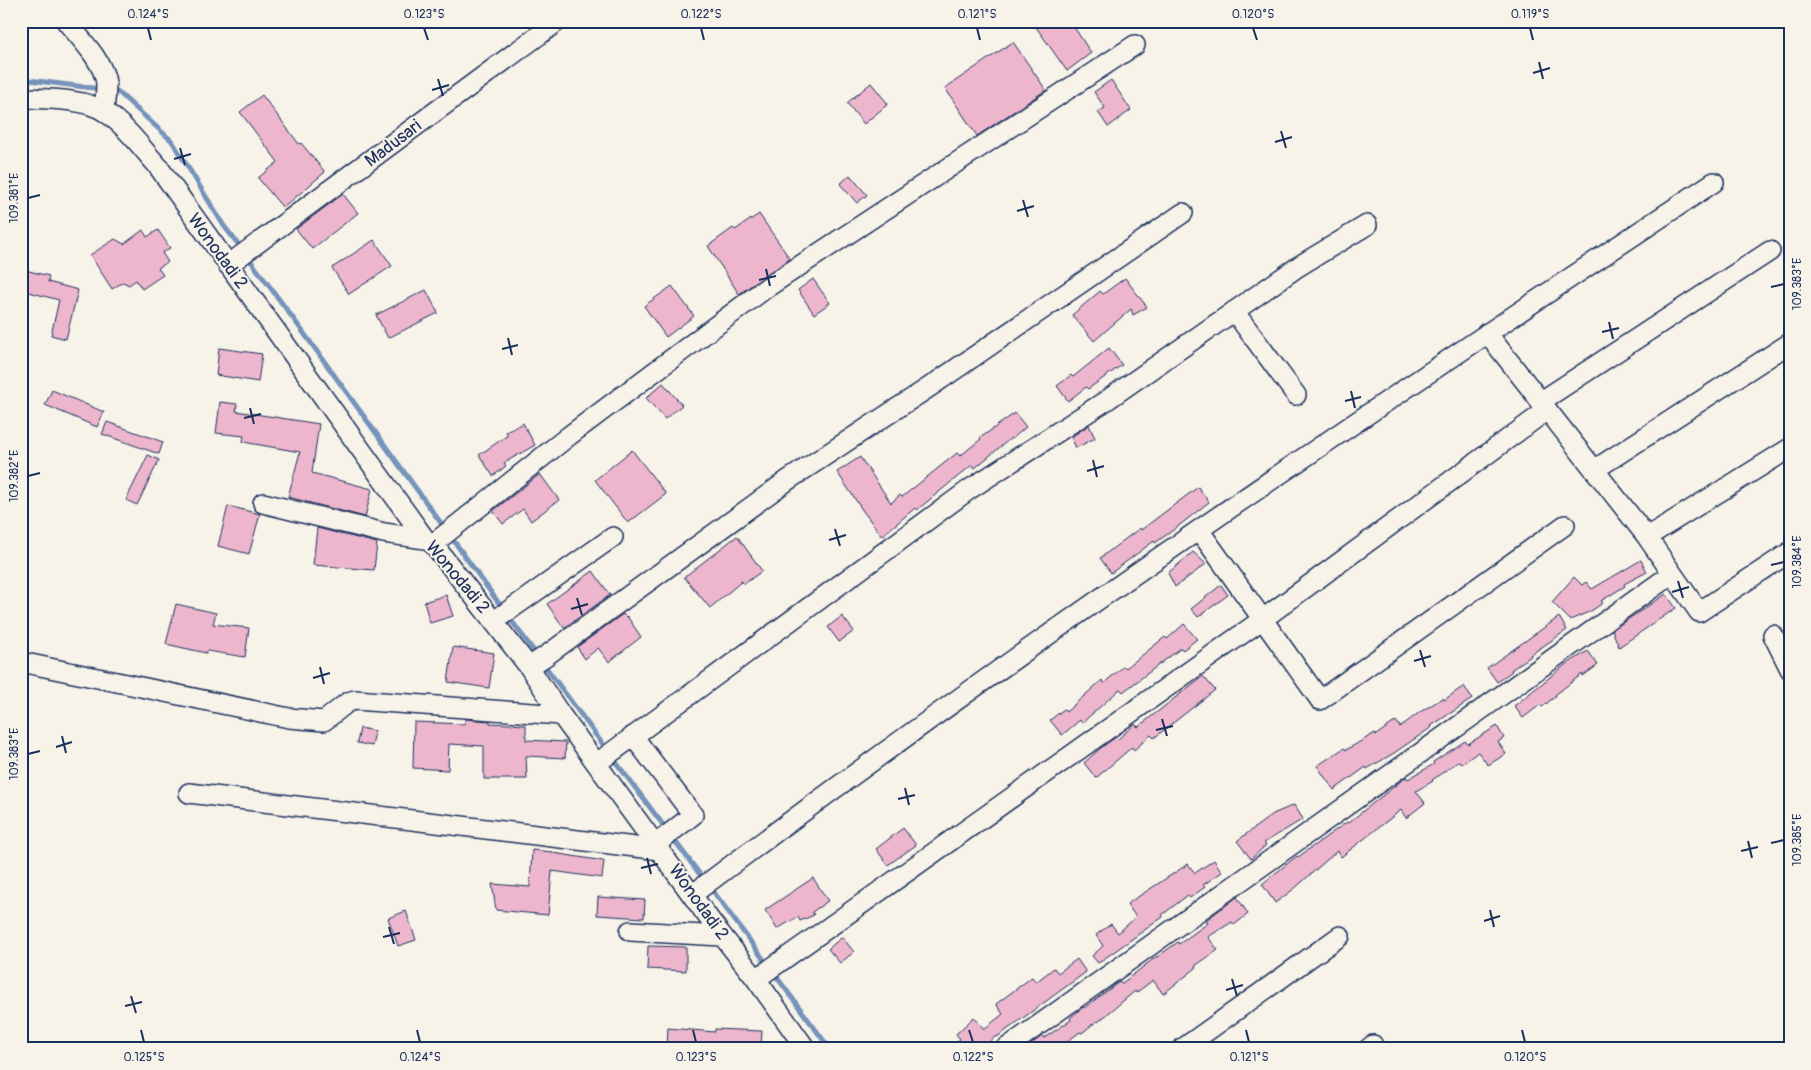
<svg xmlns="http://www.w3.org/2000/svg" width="1811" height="1070" font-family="Pangolin,sans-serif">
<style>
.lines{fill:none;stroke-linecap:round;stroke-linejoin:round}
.stream{stroke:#7493bb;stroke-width:5}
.building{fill:#edb6cd;stroke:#1b2f5e}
.minor-casing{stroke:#1b2f5e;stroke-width:22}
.minor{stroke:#f7f3e8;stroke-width:19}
.ticks{fill:none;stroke:#1b2f5e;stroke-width:2}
.labels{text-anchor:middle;stroke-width:4;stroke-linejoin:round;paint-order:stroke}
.street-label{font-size:18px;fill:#1b2f5e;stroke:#f7f3e8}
.neatline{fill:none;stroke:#1b2f5e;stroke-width:2}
.ticks-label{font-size:12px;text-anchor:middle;fill:#1b2f5e}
</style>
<rect width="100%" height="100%" fill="#f7f3e8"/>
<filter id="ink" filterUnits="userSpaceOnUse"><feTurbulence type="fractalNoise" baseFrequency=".02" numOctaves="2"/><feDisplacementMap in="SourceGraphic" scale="10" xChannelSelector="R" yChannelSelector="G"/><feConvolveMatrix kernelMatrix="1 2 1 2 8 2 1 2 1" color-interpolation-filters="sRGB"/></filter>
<g filter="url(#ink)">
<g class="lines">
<!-- stream -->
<path class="stream" d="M 21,79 L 117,91 L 172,141 L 224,226 L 242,249
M 247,256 L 298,325 L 503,609
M 508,616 L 607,750
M 612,757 L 667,830
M 672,837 L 704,880
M 710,887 L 830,1049"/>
</g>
<!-- building -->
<path class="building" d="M 1045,21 L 1070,21 L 1091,53 L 1067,71 L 1036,27 Z
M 1013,42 L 1046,90 L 977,136 L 945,88 Z
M 1111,80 L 1131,110 L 1108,127 L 1098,112 L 1105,108 L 1094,92 Z
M 871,83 L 888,104 L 864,124 L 847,103 Z
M 262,95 L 299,144 L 301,143 L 325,172 L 283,208 L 258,178 L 278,162 L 240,112 Z
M 850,175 L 867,195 L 857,203 L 840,184 Z
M 343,194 L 358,213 L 312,249 L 296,229 Z
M 759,214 L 790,259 L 739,294 L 708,246 L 733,228 L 735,230 Z
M 143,230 L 147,237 L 158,230 L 170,248 L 162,253 L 168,262 L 158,268 L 163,275 L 142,289 L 136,280 L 129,285 L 123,282 L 112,289 L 90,255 L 115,239 L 124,244 Z
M 374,240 L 392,266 L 349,294 L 332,268 Z
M 21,269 L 49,276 L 48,282 L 78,290 L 66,339 L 51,335 L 59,300 L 21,290 Z
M 1125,278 L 1147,307 L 1133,315 L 1131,309 L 1094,341 L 1072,315 L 1100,291 L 1103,294 Z
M 813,279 L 830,303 L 814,314 L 798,290 Z
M 672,286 L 694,316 L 666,337 L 644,306 Z
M 426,290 L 438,313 L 388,338 L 376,315 Z
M 219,348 L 262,354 L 258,382 L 216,375 Z
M 1109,348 L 1122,365 L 1088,389 L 1086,387 L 1068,401 L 1057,386 L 1071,375 L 1073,377 Z
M 663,383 L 682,405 L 665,419 L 646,398 Z
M 52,390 L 104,412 L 97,427 L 45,405 Z
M 220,402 L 237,404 L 236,411 L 319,424 L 312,473 L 372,489 L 365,517 L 288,497 L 300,452 L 243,442 L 244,436 L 216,433 Z
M 1015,413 L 1026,427 L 1012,439 L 1011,438 L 975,468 L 972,465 L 917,510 L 915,508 L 882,536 L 863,511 L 837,472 L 860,457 L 891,503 L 900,495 L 902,497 L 957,453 L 960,456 L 981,439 L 980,438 Z
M 107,422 L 163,442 L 159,454 L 102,434 Z
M 523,423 L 535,445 L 504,463 L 506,466 L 493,476 L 479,455 L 508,435 L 506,432 Z
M 1089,425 L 1095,438 L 1076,448 L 1071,437 Z
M 632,450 L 666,494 L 628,523 L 595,480 Z
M 148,455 L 159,460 L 137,505 L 126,500 Z
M 540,474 L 559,500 L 531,521 L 523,509 L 503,524 L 493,511 Z
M 1198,487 L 1209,502 L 1176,528 L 1155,543 L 1154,541 L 1111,573 L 1100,558 L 1140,528 L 1141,530 Z
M 228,506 L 260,514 L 249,554 L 218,546 Z
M 317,528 L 377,543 L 374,570 L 313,565 Z
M 737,536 L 762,571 L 744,584 L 742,581 L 710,608 L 684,577 Z
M 1193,552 L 1206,564 L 1175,587 L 1168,573 Z
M 1641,560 L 1647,572 L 1624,584 L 1625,586 L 1601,601 L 1603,603 L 1591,611 L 1570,620 L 1552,602 L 1574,577 L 1582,585 L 1586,582 L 1592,589 Z
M 593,571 L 610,595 L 564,628 L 547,604 Z
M 1221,585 L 1228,595 L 1198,617 L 1191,609 Z
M 1666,594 L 1676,608 L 1619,647 L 1612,630 Z
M 446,595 L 453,616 L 430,623 L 424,602 Z
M 176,604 L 216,613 L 213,624 L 249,628 L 245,657 L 207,651 L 206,653 L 166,644 Z
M 623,614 L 626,617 L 627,616 L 641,637 L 609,662 L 598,648 L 585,659 L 577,647 Z
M 842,616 L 854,631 L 839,642 L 828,627 Z
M 1559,617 L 1567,630 L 1530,655 L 1531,656 L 1511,670 L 1512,671 L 1497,682 L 1487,668 Z
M 1184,624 L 1197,639 L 1183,650 L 1181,648 L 1123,692 L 1120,689 L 1082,723 L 1080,720 L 1062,735 L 1050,720 L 1064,709 L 1066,712 L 1102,680 L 1104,683 L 1124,666 L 1126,668 L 1165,637 L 1167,639 Z
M 453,647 L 494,653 L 489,688 L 448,682 Z
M 1588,651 L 1598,665 L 1583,676 L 1582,674 L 1555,695 L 1556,696 L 1542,707 L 1540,705 L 1523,718 L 1514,706 L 1565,665 Z
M 1203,676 L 1215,690 L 1154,738 L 1151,735 L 1134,750 L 1132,747 L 1096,778 L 1084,763 L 1102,747 L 1116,737 L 1118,739 L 1135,724 L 1138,727 Z
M 1464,686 L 1472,699 L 1431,726 L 1432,727 L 1394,753 L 1367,769 L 1366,767 L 1334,790 L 1317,766 L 1344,748 L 1346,750 L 1375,733 L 1376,735 L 1396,721 L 1400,727 L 1420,712 L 1443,698 L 1444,700 Z
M 465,719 L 490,721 L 490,723 L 526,725 L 526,740 L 566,742 L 565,758 L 526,756 L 527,779 L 484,779 L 484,746 L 449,744 L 448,770 L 413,768 L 414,722 L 465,724 Z
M 1497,726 L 1504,738 L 1498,742 L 1506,754 L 1488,765 L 1478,752 L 1462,764 L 1459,761 L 1432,780 L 1433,781 L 1416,791 L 1425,803 L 1406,818 L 1401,810 L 1341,857 L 1337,851 L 1294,889 L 1275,903 L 1262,884 L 1297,856 L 1298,857 L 1347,822 L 1348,823 L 1406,777 L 1408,779 L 1434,764 L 1433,762 L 1465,741 L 1468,744 Z
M 360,728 L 375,731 L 372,746 L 357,743 Z
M 1294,805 L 1303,819 L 1264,843 L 1266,845 L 1251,859 L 1237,841 L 1273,814 Z
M 903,828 L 916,845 L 888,865 L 876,849 Z
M 532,850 L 553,852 L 553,853 L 604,861 L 602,878 L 552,871 L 548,915 L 496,910 L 492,884 L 530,887 Z
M 1214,860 L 1222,872 L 1203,885 L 1205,887 L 1190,898 L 1188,895 L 1162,915 L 1163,917 L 1098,963 L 1092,956 L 1103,946 L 1096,935 L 1111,924 L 1118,933 L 1136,917 L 1127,904 L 1188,864 L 1195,873 Z
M 813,878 L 828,901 L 812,912 L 814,915 L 800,921 L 798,917 L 777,929 L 765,910 Z
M 598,897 L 645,900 L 644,918 L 597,915 Z
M 1237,897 L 1248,914 L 1234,925 L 1232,922 L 1208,937 L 1218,950 L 1195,966 L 1196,968 L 1163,994 L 1153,980 L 1136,993 L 1135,991 L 1098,1022 L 1097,1021 L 1082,1033 L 1080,1032 L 1061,1046 L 1059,1043 L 1053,1049 L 1025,1049 L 1042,1036 L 1044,1038 L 1071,1020 L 1070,1018 L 1083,1007 L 1084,1008 L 1119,982 L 1121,984 L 1157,956 L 1157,957 L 1178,942 L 1179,944 L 1208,923 L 1206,920 Z
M 406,911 L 416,940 L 398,946 L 388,918 Z
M 842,937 L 854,952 L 840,963 L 828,949 Z
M 648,946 L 686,947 L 686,971 L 647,969 Z
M 1077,959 L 1086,972 L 997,1037 L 996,1036 L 982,1049 L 948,1049 L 960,1039 L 956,1034 L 974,1017 L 984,1029 L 1003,1014 L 996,1004 L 1032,977 L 1036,982 L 1054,968 L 1058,973 Z
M 668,1028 L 715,1032 L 715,1029 L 762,1031 L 761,1049 L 667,1049 Z"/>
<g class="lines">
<defs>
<path id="minor" d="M 66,21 C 79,37 104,62 106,83 C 106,92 105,102 104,111
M 21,98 C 45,99 85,98 105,112 C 125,125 141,147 157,165 L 425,539 L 433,544 L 529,667 L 561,715 L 713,924 L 756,979 L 806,1049
M 228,265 L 558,21
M 1234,311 L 1296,395
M 1487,333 L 1647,537 L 1699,612 L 1790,552
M 1540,402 L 1770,251
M 1594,470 L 1790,343
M 263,503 L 384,533 L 425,539
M 1199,530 L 1320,700 L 1565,525
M 1647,537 L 1790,448
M 433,544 L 570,435 L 766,288 L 1135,45
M 494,621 L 613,537
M 1773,635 L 1790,669
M 21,662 L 289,718 L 324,721 L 348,702 L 355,700 L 561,715
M 529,667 L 547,655 L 788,480 L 931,386 L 1183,213
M 633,736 L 693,815 L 656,844
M 597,763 L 970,489 L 1107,400 L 1299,266 L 1367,225
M 189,793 L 660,850
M 693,894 C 1024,644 1368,412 1714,182
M 630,931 L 722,936
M 756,979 L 1263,619 L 1539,416
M 1005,1049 L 1662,581
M 1182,1049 L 1340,936
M 1368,1049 L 1373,1045"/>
</defs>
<!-- minor casing -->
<use href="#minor" class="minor-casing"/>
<!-- minor -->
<use href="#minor" class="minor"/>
</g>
</g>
<!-- ticks -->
<path class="ticks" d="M 148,28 L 151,40M 424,28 L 428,40M 701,28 L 704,40M 977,28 L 980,40M 1253,28 L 1257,40M 1530,28 L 1533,40M 1539,62 L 1543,79M 1533,73 L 1550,68M 438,79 L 443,96M 432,90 L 449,85M 1281,131 L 1286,148M 1275,142 L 1292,137M 180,148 L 185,165M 174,159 L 191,154M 28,198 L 40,195M 1023,200 L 1028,217M 1017,211 L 1034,206M 766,269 L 770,286M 759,280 L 776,276M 1771,287 L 1784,284M 1609,322 L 1613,339M 1602,332 L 1619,328M 508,338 L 512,355M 502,349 L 518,345M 1351,391 L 1355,408M 1345,401 L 1361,397M 250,408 L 254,424M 244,418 L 261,414M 1093,460 L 1097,477M 1087,471 L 1104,466M 28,476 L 40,473M 835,529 L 840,546M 829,540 L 846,535M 1771,565 L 1784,562M 1678,581 L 1683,598M 1672,592 L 1689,587M 577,598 L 582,615M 571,609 L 588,604M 1420,650 L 1425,667M 1414,661 L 1431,656M 320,667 L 324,684M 313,678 L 330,673M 1162,719 L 1167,736M 1156,730 L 1173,726M 62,736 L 66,753M 56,747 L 72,742M 28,754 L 40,751M 905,788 L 909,805M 898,799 L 915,795M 1748,841 L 1752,858M 1771,843 L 1784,840M 1741,851 L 1758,847M 647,858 L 651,874M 641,868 L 658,864M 1490,910 L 1494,927M 1484,921 L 1500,916M 389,927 L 394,944M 383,937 L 400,933M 1232,979 L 1237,996M 1226,990 L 1243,985M 131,996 L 136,1013M 125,1006 L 142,1002M 141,1030 L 144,1042M 417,1030 L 420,1042M 693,1030 L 696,1042M 969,1030 L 973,1042M 1246,1030 L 1249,1042M 1522,1030 L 1525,1042"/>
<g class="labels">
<!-- street labels -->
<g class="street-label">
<text transform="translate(393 143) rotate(-37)" y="6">Madusari</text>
<text transform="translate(218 251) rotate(54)" y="6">Wonodadi 2</text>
<text transform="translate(458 577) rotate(50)" y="6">Wonodadi 2</text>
<text transform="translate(699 902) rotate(54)" y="6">Wonodadi 2</text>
</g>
</g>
<!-- margin -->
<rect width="1811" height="1070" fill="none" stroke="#f7f3e8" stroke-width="55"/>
<rect x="28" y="28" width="1756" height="1014" class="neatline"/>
<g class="ticks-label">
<text x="148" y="18">0.124°S</text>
<text x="424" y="18">0.123°S</text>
<text x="701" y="18">0.122°S</text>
<text x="977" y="18">0.121°S</text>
<text x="1253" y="18">0.120°S</text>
<text x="1530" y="18">0.119°S</text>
<text transform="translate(14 198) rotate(-90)" y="4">109.381°E</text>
<text transform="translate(1797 284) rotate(-90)" y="4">109.383°E</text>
<text transform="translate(14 476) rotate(-90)" y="4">109.382°E</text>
<text transform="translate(1797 562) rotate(-90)" y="4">109.384°E</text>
<text transform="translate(14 754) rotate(-90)" y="4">109.383°E</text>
<text transform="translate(1797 840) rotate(-90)" y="4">109.385°E</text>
<text x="144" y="1061">0.125°S</text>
<text x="420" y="1061">0.124°S</text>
<text x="696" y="1061">0.123°S</text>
<text x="973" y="1061">0.122°S</text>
<text x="1249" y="1061">0.121°S</text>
<text x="1525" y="1061">0.120°S</text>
</g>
</svg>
